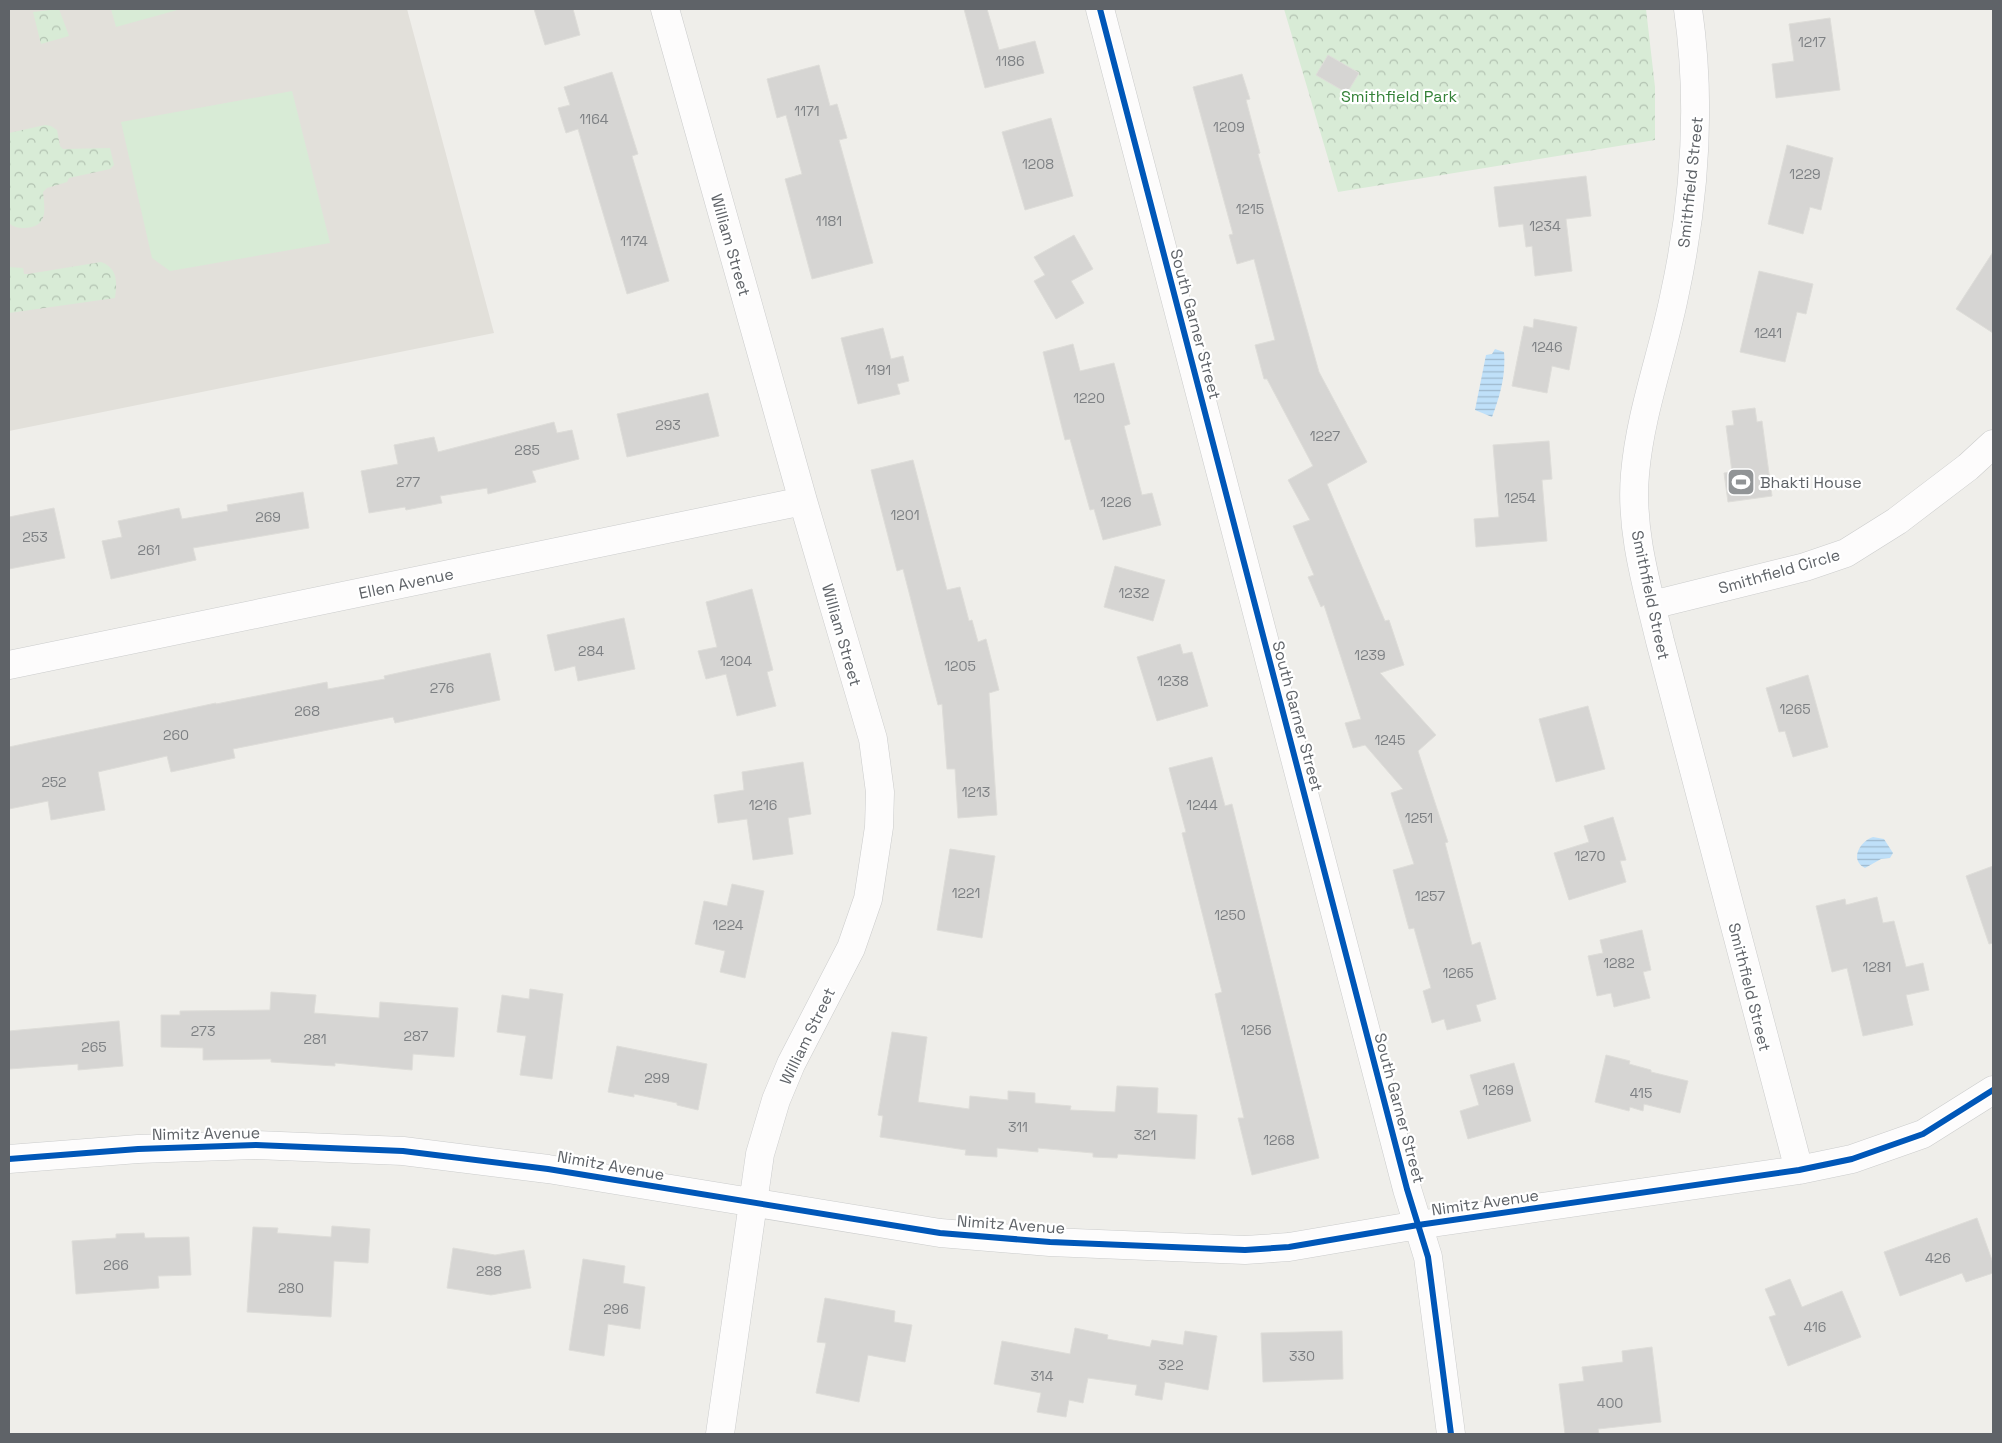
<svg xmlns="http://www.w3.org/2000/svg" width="2002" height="1443" font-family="'Space Grotesk',sans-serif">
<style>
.education{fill:#e2e0da}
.forest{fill:url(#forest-crowns)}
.pitch{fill:#d8ebd6}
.water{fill:url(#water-rules)}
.building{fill:#d6d5d3;stroke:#deddd9}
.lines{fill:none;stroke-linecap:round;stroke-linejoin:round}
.minor-casing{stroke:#cbcccc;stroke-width:29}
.minor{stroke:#fdfcfc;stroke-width:28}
.cycleway-casing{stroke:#fff;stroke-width:9}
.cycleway{stroke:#0057b8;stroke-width:6}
.labels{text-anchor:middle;stroke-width:4.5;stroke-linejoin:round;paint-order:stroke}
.number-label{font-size:14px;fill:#7e8184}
.park-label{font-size:16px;fill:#348238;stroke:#fff}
.street-label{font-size:16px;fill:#5f6368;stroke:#fff}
.poi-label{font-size:16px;fill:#5f6368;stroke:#fff;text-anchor:start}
</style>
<defs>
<pattern id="forest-crowns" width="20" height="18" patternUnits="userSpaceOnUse" patternTransform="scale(1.25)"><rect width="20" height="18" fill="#d8ebd6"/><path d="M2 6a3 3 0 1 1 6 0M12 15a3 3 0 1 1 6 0" fill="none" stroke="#b2c2b1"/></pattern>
<pattern id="water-rules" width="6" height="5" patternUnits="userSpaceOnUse" patternTransform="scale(1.25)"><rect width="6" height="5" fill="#bfe0f9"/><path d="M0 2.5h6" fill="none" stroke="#9eb9cd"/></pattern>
</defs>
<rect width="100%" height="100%" fill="#efeeea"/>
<!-- education -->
<path class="education" d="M 9,9 L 407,9 L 494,333 L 9,431 Z"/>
<!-- forest -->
<path class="forest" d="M 59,9 L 69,36 L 41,44 L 33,12 Z
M 1284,9 L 1646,9 L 1655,87 L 1655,140 L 1338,192 Z
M 45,125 L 51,126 L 57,130 L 60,146 L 63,149 L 110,148 L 114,165 L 110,169 L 69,178 L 67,182 L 47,188 L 43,192 C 45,211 48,227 24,228 C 18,228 13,227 9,223 L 9,133 Z
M 101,262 C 118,268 117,282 115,298 L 9,313 L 9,267 L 23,268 L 24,274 L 28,274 Z"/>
<!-- pitch -->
<path class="pitch" d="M 111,9 L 181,9 L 116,27 Z
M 292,91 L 330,243 L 170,271 L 152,258 L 121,122 Z"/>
<!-- water -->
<path class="water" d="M 1495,349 L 1504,352 C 1506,375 1500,396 1492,417 L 1475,410 L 1486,355 L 1492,354 Z
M 1873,837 L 1884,839 L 1893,853 L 1890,858 L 1881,859 L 1865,868 C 1849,860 1860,841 1873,837 Z"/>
<!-- building -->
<path class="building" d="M 534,9 L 573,9 L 580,35 L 545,45 Z
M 964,9 L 987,9 L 999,50 L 1035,41 L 1044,73 L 985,88 Z
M 1830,18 L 1840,90 L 1776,98 L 1772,64 L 1794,61 L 1789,24 Z
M 1328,55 L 1359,73 L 1347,93 L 1316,75 Z
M 819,65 L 830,106 L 837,104 L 847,138 L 839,140 L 873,263 L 812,279 L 785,179 L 802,174 L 786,115 L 777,118 L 767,79 Z
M 612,72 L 638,154 L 632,156 L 669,281 L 627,294 L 578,129 L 566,133 L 558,108 L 570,105 L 564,87 Z
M 1242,74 L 1250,99 L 1246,100 L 1260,153 L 1258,154 L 1319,372 L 1367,462 L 1327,484 L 1385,621 L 1389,620 L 1404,665 L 1380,673 L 1436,735 L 1418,751 L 1448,842 L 1445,843 L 1472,945 L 1480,942 L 1496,999 L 1476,1005 L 1481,1021 L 1447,1030 L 1444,1019 L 1432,1023 L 1423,991 L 1431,988 L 1414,928 L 1409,929 L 1393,870 L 1414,864 L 1391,793 L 1403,789 L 1365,745 L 1353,748 L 1345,723 L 1361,719 L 1324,605 L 1321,607 L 1308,577 L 1314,575 L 1293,526 L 1310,520 L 1288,480 L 1313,466 L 1267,379 L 1264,379 L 1255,345 L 1275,340 L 1254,259 L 1237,264 L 1229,235 L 1233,234 L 1193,87 Z
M 1051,118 L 1073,196 L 1025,210 L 1002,132 Z
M 1787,145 L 1833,158 L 1821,210 L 1810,207 L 1803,234 L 1768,224 Z
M 1586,176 L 1591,216 L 1566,219 L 1572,271 L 1535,276 L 1532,246 L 1526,247 L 1523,224 L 1499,227 L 1494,187 Z
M 1074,235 L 1093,269 L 1071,281 L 1084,303 L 1056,319 L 1034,281 L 1045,275 L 1034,257 Z
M 1993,252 L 1993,333 L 1956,309 Z
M 1759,271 L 1813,284 L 1806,314 L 1797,312 L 1785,362 L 1740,352 Z
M 1534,319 L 1577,327 L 1569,370 L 1552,366 L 1547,393 L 1512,386 L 1524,326 L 1533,328 Z
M 883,328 L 891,359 L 903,356 L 909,381 L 897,384 L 900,394 L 858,404 L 841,338 Z
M 1073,344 L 1080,371 L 1114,363 L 1130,424 L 1124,426 L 1142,495 L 1152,493 L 1161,525 L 1103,540 L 1094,509 L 1090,510 L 1070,439 L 1065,440 L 1043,352 Z
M 708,393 L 719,436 L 627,457 L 617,414 Z
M 1755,408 L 1757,422 L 1762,421 L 1772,496 L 1728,502 L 1724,473 L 1732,472 L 1726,426 L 1734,425 L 1732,411 Z
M 554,422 L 557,433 L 572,430 L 579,459 L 532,471 L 536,482 L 488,494 L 487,488 L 440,496 L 442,503 L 406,510 L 405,507 L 369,513 L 361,471 L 398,464 L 394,445 L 434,437 L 438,452 Z
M 1549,441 L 1552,479 L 1542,480 L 1547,541 L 1476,547 L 1474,519 L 1499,517 L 1493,445 Z
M 913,460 L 947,590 L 960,587 L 969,621 L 972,620 L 978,642 L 986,639 L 999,690 L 989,693 L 997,815 L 958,818 L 955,769 L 947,769 L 942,704 L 938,705 L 903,569 L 897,571 L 871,470 Z
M 303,492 L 309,528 L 193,548 L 196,560 L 111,579 L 102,541 L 122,537 L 118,521 L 179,508 L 182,519 L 228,511 L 227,505 Z
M 54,508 L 65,558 L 9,569 L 9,517 Z
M 1115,566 L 1165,580 L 1153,621 L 1104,607 Z
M 752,589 L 773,670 L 767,672 L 776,706 L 737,716 L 726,674 L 706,679 L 698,651 L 717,647 L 706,602 Z
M 624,618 L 635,669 L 578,681 L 575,666 L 555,671 L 547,635 Z
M 1180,644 L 1183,654 L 1192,652 L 1208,706 L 1157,721 L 1137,657 Z
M 490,653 L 500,700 L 395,723 L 393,717 L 233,749 L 235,758 L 171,772 L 167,756 L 98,772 L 105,810 L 51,820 L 48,801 L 9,809 L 9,747 L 216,703 L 216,704 L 327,682 L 328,689 L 385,679 L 384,676 Z
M 1808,675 L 1828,747 L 1793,757 L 1785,731 L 1779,732 L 1766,688 Z
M 1588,706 L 1605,769 L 1556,782 L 1539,719 Z
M 1212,757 L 1225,806 L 1232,804 L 1319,1158 L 1252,1175 L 1238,1118 L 1244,1118 L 1215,994 L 1222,992 L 1182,833 L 1186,832 L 1169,768 Z
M 803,762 L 811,814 L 788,818 L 793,854 L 753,860 L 747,819 L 718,823 L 714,795 L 744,790 L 742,772 Z
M 1613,817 L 1626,860 L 1620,861 L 1626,882 L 1569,900 L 1554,853 L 1589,842 L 1584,826 Z
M 950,849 L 995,856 L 982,938 L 937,930 Z
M 1993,866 L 1993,943 L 1989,944 L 1966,876 Z
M 732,884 L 764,891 L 745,978 L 720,972 L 725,951 L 695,944 L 704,901 L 727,906 Z
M 1877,897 L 1883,923 L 1894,921 L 1906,967 L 1923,963 L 1929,990 L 1906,995 L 1913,1025 L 1863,1036 L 1847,968 L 1832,972 L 1816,906 L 1845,899 L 1846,905 Z
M 1642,930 L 1651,970 L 1643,972 L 1650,998 L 1614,1007 L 1611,993 L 1597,996 L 1588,956 L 1603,953 L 1600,940 Z
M 530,989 L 563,994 L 552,1079 L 520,1075 L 526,1036 L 497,1032 L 502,995 L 529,999 Z
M 271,992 L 316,995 L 314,1013 L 379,1018 L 380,1002 L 458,1008 L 454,1057 L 413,1054 L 412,1070 L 335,1063 L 335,1066 L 271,1062 L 271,1059 L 203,1060 L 203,1048 L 161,1047 L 161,1015 L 180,1015 L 180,1011 L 270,1010 Z
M 119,1021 L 123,1066 L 78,1070 L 78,1064 L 9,1069 L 9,1031 Z
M 892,1032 L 927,1037 L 918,1102 L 969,1109 L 970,1096 L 1008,1100 L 1008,1091 L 1035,1093 L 1035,1103 L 1071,1106 L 1070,1110 L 1115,1112 L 1117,1086 L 1158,1088 L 1157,1113 L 1197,1115 L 1195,1159 L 1118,1154 L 1117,1158 L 1093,1157 L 1093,1153 L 1038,1148 L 1038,1152 L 997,1148 L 997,1157 L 965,1155 L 966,1150 L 880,1137 L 883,1116 L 878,1115 Z
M 617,1046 L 707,1064 L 698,1110 L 677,1105 L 677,1103 L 634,1094 L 634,1097 L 608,1092 Z
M 1606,1055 L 1630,1061 L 1629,1064 L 1651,1070 L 1651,1072 L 1688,1081 L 1680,1113 L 1644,1104 L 1643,1111 L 1630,1107 L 1629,1111 L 1595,1102 Z
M 1514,1063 L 1531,1121 L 1468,1139 L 1460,1111 L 1479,1105 L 1470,1075 Z
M 1977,1218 L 1993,1263 L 1993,1273 L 1966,1282 L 1962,1273 L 1900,1296 L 1884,1252 Z
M 332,1226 L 370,1229 L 368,1263 L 334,1261 L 331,1317 L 247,1312 L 253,1227 L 278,1228 L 277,1233 L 331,1237 Z
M 144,1233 L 145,1238 L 189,1237 L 191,1275 L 158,1276 L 159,1288 L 76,1294 L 72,1241 L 116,1238 L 116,1234 Z
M 453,1248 L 495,1255 L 524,1250 L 531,1288 L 491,1295 L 447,1288 Z
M 583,1259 L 625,1266 L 623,1283 L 645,1287 L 640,1329 L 608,1324 L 604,1356 L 569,1350 Z
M 1790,1279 L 1802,1307 L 1842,1291 L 1861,1337 L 1788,1366 L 1769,1317 L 1776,1315 L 1765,1289 Z
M 825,1298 L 895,1311 L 894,1322 L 912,1325 L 905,1362 L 868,1355 L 859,1402 L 816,1393 L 826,1343 L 817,1342 Z
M 1075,1328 L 1108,1335 L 1107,1339 L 1150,1347 L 1152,1340 L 1183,1345 L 1185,1331 L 1217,1336 L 1208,1390 L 1165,1382 L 1162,1400 L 1135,1395 L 1137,1385 L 1088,1378 L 1083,1403 L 1069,1400 L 1066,1417 L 1037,1412 L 1041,1393 L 994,1384 L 1002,1341 L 1070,1354 Z
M 1342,1331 L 1343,1379 L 1263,1382 L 1261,1333 Z
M 1652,1347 L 1661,1422 L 1598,1429 L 1599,1434 L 1565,1434 L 1559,1384 L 1584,1381 L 1582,1367 L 1623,1362 L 1622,1351 Z"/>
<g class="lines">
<defs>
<path id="minor" d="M 665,9 L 803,501 L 873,739 L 880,792 L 879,827 L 868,899 L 851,948 L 791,1064 L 776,1100 L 760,1154 L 720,1434
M 1100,9 L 1407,1189 L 1428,1257 L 1451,1434
M 1688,9 C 1702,106 1695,201 1674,297 C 1662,356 1640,414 1635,474 C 1630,531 1647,586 1660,641 L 1799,1170
M 1652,605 L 1805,567 L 1846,553 L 1897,521 L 1968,467 L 1993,444
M 9,665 L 803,501
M 9,1159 L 138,1149 L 256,1145 L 403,1151 L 548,1169 L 940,1233 L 1050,1242 L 1245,1250 L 1289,1247 L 1418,1225 L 1799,1170 L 1852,1159 L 1923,1134 L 1993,1090"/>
</defs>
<!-- minor casing -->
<use href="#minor" class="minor-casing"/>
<!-- minor -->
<use href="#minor" class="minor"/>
<defs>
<path id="cycleway" d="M 1100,9 L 1407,1189 L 1428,1257 L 1451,1434
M 9,1159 L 138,1149 L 256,1145 L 403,1151 L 548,1169 L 940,1233 L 1050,1242 L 1245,1250 L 1289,1247 L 1418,1225 L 1799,1170 L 1852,1159 L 1923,1134 L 1993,1090"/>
</defs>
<!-- cycleway casing -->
<use href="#cycleway" class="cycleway-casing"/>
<!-- cycleway -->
<use href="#cycleway" class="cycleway"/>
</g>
<!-- icons -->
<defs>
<symbol id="stadium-square" viewBox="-11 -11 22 22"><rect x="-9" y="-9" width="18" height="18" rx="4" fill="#919496" stroke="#fff"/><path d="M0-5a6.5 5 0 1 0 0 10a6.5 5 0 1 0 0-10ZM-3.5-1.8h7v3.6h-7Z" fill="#fff"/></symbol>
</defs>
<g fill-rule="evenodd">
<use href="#stadium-square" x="1725" y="466" width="32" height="32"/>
</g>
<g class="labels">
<!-- number labels -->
<g class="number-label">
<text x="1812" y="47">1217</text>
<text x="1010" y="66">1186</text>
<text x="807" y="116">1171</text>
<text x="594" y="124">1164</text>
<text x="1229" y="132">1209</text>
<text x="1038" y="169">1208</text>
<text x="1805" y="179">1229</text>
<text x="1250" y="214">1215</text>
<text x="829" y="226">1181</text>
<text x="1545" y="231">1234</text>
<text x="634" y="246">1174</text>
<text x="1768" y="338">1241</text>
<text x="1547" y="352">1246</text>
<text x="878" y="375">1191</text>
<text x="1089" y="403">1220</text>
<text x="668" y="430">293</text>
<text x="1325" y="441">1227</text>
<text x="527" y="455">285</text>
<text x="408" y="487">277</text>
<text x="1520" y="503">1254</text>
<text x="1116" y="507">1226</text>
<text x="905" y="520">1201</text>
<text x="268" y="522">269</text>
<text x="35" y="542">253</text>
<text x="149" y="555">261</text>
<text x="1134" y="598">1232</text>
<text x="591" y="656">284</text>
<text x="1370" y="660">1239</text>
<text x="736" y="666">1204</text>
<text x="960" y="671">1205</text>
<text x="1173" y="686">1238</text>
<text x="442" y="693">276</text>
<text x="1795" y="714">1265</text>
<text x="307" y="716">268</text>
<text x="176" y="740">260</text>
<text x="1390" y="745">1245</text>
<text x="54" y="787">252</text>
<text x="976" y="797">1213</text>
<text x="763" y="810">1216</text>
<text x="1202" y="810">1244</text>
<text x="1419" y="823">1251</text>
<text x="1590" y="861">1270</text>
<text x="966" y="898">1221</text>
<text x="1430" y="901">1257</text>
<text x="1230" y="920">1250</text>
<text x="728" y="930">1224</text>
<text x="1619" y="968">1282</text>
<text x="1877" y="972">1281</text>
<text x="1458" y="978">1265</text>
<text x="1256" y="1035">1256</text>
<text x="203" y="1036">273</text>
<text x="416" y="1041">287</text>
<text x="315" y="1044">281</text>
<text x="94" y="1052">265</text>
<text x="657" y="1083">299</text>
<text x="1498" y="1095">1269</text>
<text x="1641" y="1098">415</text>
<text x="1018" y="1132">311</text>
<text x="1145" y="1140">321</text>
<text x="1279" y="1145">1268</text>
<text x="1938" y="1263">426</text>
<text x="116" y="1270">266</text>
<text x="489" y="1276">288</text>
<text x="291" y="1293">280</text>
<text x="616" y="1314">296</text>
<text x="1815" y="1332">416</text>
<text x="1302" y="1361">330</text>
<text x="1171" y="1370">322</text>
<text x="1042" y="1381">314</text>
<text x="1610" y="1408">400</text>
</g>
<!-- park labels -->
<g class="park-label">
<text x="1399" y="102">Smithfield Park</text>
</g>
<!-- street labels -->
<g class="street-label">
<text transform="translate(1690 182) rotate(-84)" y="6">Smithfield Street</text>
<text transform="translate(731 245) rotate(74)" y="6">William Street</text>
<text transform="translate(1196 324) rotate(75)" y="6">South Garner Street</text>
<text transform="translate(1779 571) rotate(-16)" y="6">Smithfield Circle</text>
<text transform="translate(406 583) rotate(-12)" y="6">Ellen Avenue</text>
<text transform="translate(1651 595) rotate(78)" y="6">Smithfield Street</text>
<text transform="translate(842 635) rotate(74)" y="6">William Street</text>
<text transform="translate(1298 716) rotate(75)" y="6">South Garner Street</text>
<text transform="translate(1750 987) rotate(76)" y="6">Smithfield Street</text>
<text transform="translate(807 1036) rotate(-64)" y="6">William Street</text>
<text transform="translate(1400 1108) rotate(75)" y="6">South Garner Street</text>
<text transform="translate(206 1133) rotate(-1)" y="6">Nimitz Avenue</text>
<text transform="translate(611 1165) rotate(10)" y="6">Nimitz Avenue</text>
<text transform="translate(1485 1202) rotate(-8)" y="6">Nimitz Avenue</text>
<text transform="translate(1011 1224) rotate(4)" y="6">Nimitz Avenue</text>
</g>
<!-- poi labels -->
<g class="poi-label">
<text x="1760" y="488">Bhakti House</text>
</g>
</g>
<!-- border -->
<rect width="2002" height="1443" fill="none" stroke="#5f6368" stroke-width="20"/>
</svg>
